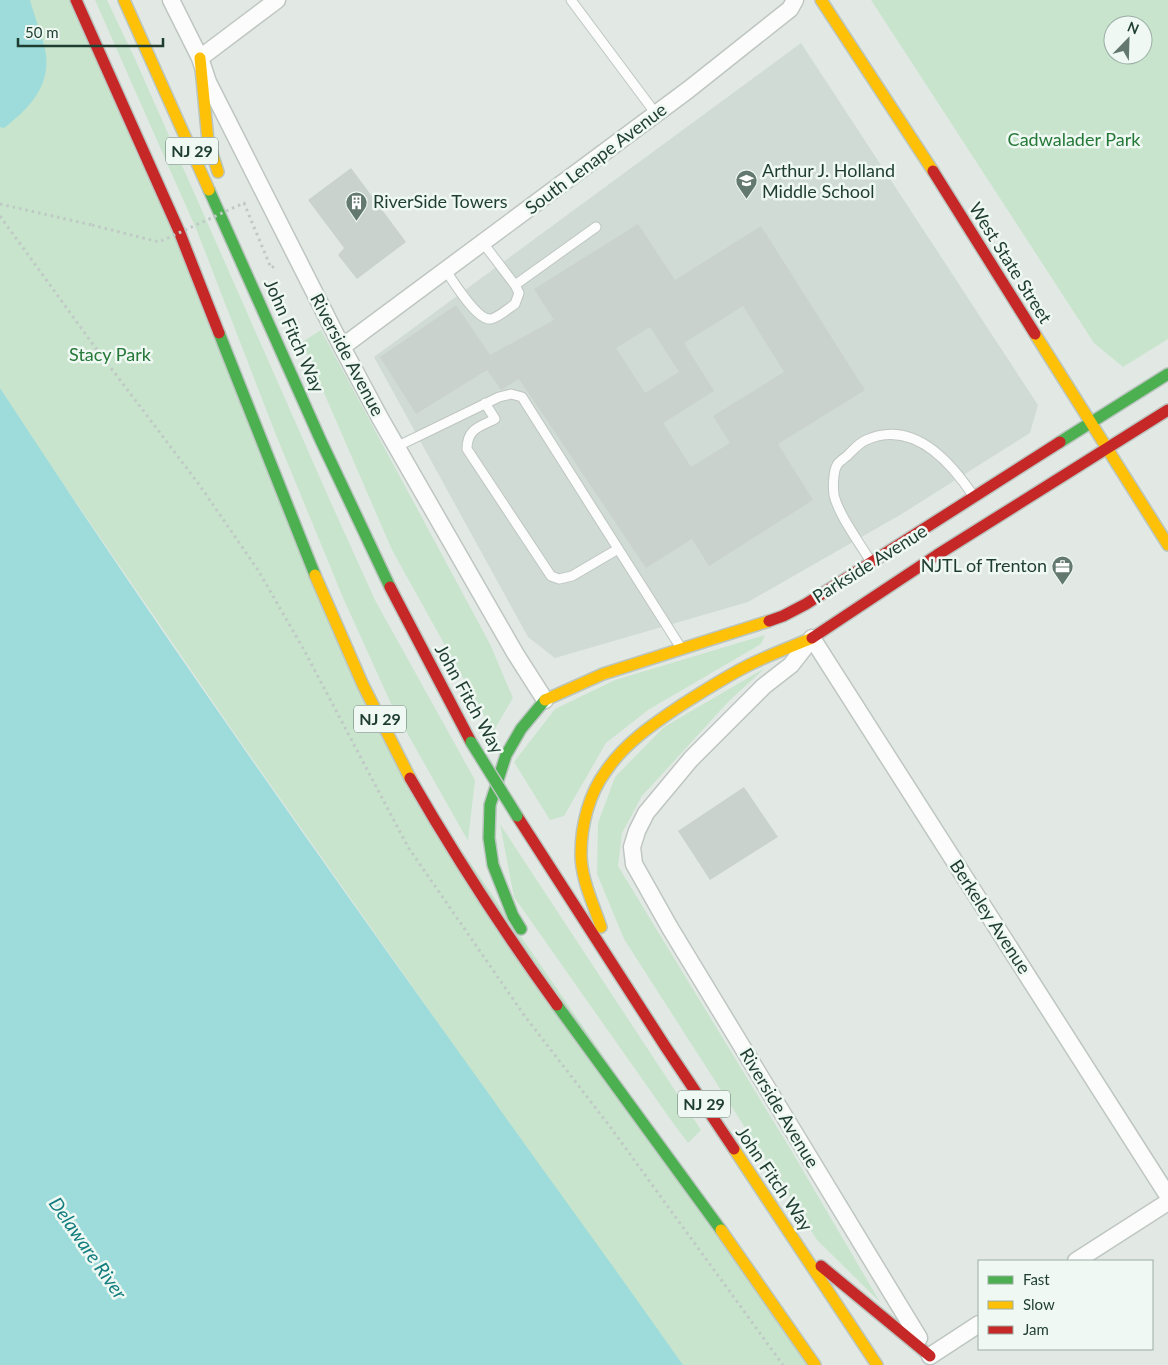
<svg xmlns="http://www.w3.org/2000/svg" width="1168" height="1365" font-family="Lato,sans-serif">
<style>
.built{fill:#cfdbd4}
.green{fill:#c9e4cd;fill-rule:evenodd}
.water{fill:#9ddcdb}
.building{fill:#cad2ce;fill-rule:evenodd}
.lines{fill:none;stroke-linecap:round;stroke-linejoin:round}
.lane-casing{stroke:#bfc6c2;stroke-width:11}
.street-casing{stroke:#bfc6c2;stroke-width:19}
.fast-casing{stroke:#bbc5c0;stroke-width:14}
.slow-casing{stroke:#bbc5c0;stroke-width:14}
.jam-casing{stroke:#bbc5c0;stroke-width:14}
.path{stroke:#bfc9c5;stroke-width:3;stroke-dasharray:2.5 4;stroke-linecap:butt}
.lane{stroke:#fbfcfb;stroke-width:9}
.street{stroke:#fbfcfb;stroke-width:16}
.fast{stroke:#4caf50;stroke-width:11}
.slow{stroke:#ffc107;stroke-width:11}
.jam{stroke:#c62828;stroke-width:11}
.fast-bridge-casing{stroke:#bbc5c0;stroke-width:14;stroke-linecap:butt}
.path-bridge{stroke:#bfc9c5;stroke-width:3;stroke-dasharray:2.5 4;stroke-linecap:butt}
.fast-bridge{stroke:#4caf50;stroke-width:11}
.labels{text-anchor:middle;stroke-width:5;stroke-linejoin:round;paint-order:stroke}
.shield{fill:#eff8f2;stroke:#5d756a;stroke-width:1}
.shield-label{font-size:16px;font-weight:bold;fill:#1e3d30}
.park-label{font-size:18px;fill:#247838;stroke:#eff8f2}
.street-label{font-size:18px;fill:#1e3d30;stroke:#eff8f2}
.poi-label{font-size:18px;fill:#1e3d30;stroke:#eff8f2;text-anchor:start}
.water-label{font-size:19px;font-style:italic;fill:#127d7f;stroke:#eff8f2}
</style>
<rect width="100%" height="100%" fill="#e2e9e5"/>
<!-- built -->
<path class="built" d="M 801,43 L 1038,405 L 1030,433 L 900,515 L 748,602 L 555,658 L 528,637 L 374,357 Z"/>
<!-- green -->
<path class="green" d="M 0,0 L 75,0 L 401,762 L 816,1365 L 683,1365 L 490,1097 L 239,740 L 40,450 L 0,388 Z
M 95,0 L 107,0 L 136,61 L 332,505 L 375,600 L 475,780 L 468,841 L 393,708 L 344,600 L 276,435 L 197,231 Z
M 871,0 L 1168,0 L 1168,339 L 1123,367 L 1094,343 ZM 1113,25 L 1143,25 L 1143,55 L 1113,55 Z
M 321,330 L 490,644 L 513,698 L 493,732 L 392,550 L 302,342 Z
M 765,635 L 761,644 L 648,710 L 606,743 L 564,816 L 550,820 L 514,762 L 555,709 L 615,680 Z
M 765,668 L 729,701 L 642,796 L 622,833 L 618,866 L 791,1150 L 880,1302 L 817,1240 L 624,939 L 597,874 L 598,823 L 615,777 L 664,727 Z
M 500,824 L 701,1130 L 688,1143 L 673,1123 L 514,897 Z"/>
<!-- water -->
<path class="water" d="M 0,0 L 30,0 C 34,16 44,39 46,55 C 50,88 27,110 4,128 L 0,127 Z
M 0,388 C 157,629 324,864 491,1097 C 555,1187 620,1275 683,1365 L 0,1365 Z"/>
<!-- building -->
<path class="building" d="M 351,168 L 406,242 L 357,279 L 338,255 L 344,248 L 308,200 Z
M 638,224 L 675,280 L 761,226 L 865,390 L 778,444 L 813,500 L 709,566 L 692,539 L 646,568 L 519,379 L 501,390 L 487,370 L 416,414 L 380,357 L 456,305 L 490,355 L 554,320 L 534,289 ZM 743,306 L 784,372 L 713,416 L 730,443 L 691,467 L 663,423 L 714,391 L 684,343 ZM 650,327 L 679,372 L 645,393 L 616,348 Z
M 744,787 L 778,837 L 710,880 L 678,831 Z"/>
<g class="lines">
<defs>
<path id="lane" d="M 571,0 L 656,114
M 446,271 C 454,282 477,321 491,319 C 499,317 509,308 515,304 L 519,293 L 515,285 L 483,243
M 515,285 L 596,227
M 485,403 L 495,419 C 479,427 467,429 467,449 L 551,576 L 559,579 L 572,576 L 618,549
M 396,447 L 499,397 L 511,394 L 522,397 L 681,648
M 871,562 C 861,545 838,514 834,495 C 833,488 833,472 837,465 C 839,461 845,458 848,455 C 853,450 859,443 866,440 C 913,419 951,462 974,497"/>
<path id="street" d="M 171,0 L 200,58 L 208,82 L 342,347 L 380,418 L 515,653 L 545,700
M 200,58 L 277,0
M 342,347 L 688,90 L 790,9 L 795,0
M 1076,1261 L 1168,1202
M 919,1338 L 670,928 L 634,864 L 632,847 L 637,831 L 646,813 L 691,759 L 764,686 L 791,665 L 812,638 L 1168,1196
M 930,1356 L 979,1324"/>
<path id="fast" d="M 209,190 L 321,441 L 390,587
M 219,333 L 315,575
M 1060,442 L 1168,374
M 521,929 L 513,916 L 493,865 L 489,838 L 490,805 L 506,755 L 521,729 L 545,700
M 557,1005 L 721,1230"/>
<path id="slow" d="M 124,0 L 209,190
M 821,0 L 933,171
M 200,58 L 208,141 L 218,172
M 1035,334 L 1168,545
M 315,575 L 363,685 L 410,778
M 545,700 L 603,674 L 769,621
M 601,927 C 593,903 581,879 581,854 C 581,825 589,794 606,771 C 624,744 653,724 680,706 C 702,692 725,677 749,665 C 769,655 791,647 812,638
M 734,1149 L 877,1365
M 721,1230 L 815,1365"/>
<path id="jam" d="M 76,0 L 179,231 L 219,333
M 933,171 L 1035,334
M 390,587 L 471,742
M 769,621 L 783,616 L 806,604 L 1060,442
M 812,638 L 937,555 L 1168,410
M 410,778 C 455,856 504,932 557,1005
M 517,816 L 665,1046 L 734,1149
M 821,1266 L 930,1356"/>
</defs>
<!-- lane casing -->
<use href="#lane" class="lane-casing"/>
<!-- street casing -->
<use href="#street" class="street-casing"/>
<!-- fast casing -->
<use href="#fast" class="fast-casing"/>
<!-- slow casing -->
<use href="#slow" class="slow-casing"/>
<!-- jam casing -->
<use href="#jam" class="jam-casing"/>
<!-- path -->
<path class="path" d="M 0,204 L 92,225
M 0,216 L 92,343 L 198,483 L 258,570 L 304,650 L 408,847 L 524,1015 L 608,1124 L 783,1365"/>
<!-- lane -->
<use href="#lane" class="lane"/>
<!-- street -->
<use href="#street" class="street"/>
<!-- fast -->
<use href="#fast" class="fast"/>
<!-- slow -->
<use href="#slow" class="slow"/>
<!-- jam -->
<use href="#jam" class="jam"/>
<defs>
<path id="fast-bridge" d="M 471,742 L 517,816"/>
</defs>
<!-- fast-bridge casing -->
<use href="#fast-bridge" class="fast-bridge-casing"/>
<!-- path-bridge -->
<path class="path-bridge" d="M 92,225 L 159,242 L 244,203 L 271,268 L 276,265"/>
<!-- fast-bridge -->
<use href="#fast-bridge" class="fast-bridge"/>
</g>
<!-- icons -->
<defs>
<symbol id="school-pin" viewBox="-11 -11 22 30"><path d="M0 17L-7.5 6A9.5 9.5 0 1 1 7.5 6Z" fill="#63796f" stroke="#eff8f2"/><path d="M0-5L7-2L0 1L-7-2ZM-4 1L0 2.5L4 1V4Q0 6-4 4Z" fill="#fff"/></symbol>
<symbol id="building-pin" viewBox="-11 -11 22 30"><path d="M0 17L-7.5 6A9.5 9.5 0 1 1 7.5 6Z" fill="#63796f" stroke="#eff8f2"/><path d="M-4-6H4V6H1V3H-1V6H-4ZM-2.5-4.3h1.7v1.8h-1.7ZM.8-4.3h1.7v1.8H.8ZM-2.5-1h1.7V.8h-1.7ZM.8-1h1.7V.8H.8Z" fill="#fff"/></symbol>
<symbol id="office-pin" viewBox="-11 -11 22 30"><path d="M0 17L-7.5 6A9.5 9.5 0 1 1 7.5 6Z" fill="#63796f" stroke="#eff8f2"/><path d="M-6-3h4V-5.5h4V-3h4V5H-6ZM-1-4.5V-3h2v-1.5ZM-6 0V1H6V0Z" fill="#fff"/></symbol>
</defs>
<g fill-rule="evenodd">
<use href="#school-pin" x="734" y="168" width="25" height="34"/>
<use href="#building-pin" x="344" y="190" width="25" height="34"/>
<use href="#office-pin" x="1050" y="554" width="25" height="34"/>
</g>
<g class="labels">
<!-- shield labels -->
<g class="shield">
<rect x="166" y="137.5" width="52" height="27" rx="4"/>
<rect x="354" y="705.5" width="52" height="27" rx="4"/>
<rect x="678" y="1090.5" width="52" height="27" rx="4"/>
</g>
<g class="shield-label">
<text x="192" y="157">NJ 29</text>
<text x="380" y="725">NJ 29</text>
<text x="704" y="1110">NJ 29</text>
</g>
<!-- park labels -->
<g class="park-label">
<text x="1074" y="146">Cadwalader Park</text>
<text x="110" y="361">Stacy Park</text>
</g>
<!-- street labels -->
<g class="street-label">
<text transform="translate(596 159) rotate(-37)" y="6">South Lenape Avenue</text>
<text transform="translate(1010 263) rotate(58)" y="6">West State Street</text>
<text transform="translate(294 336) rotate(66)" y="6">John Fitch Way</text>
<text transform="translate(347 355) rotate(62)" y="6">Riverside Avenue</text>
<text transform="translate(870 564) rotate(-32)" y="6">Parkside Avenue</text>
<text transform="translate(469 699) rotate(61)" y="6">John Fitch Way</text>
<text transform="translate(990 917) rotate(57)" y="6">Berkeley Avenue</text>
<text transform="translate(779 1108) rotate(59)" y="6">Riverside Avenue</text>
<text transform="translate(774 1179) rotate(56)" y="6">John Fitch Way</text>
</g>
<!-- poi labels -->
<g class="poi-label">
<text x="762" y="177">Arthur J. Holland<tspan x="762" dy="21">Middle School</tspan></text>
<text x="373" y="208">RiverSide Towers</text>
<text x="1047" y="572" text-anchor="end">NJTL of Trenton</text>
</g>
<!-- water labels -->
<g class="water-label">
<text transform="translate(88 1248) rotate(55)" y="7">Delaware River</text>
</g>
</g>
<!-- legend -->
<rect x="978" y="1260" width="175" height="90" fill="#eff8f2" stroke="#9bada4"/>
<rect x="988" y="1276" width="25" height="8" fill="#4caf50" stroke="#9bada4"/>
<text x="1023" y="1285" font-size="15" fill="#1e3d30">Fast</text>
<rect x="988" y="1301" width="25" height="8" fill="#ffc107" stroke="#9bada4"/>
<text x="1023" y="1310" font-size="15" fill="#1e3d30">Slow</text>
<rect x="988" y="1326" width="25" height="8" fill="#c62828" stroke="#9bada4"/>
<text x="1023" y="1335" font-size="15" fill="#1e3d30">Jam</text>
<!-- north arrow -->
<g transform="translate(1128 40) rotate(23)"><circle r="24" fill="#eff8f2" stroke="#9bada4"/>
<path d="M0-4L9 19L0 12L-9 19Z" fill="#63796f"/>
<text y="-8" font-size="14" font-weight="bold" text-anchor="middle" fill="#1e3d30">N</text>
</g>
<!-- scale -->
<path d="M18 38v8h145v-8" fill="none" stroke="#1e3d30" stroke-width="2.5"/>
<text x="25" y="38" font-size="15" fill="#1e3d30" stroke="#eff8f2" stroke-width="4" paint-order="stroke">50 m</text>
</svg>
